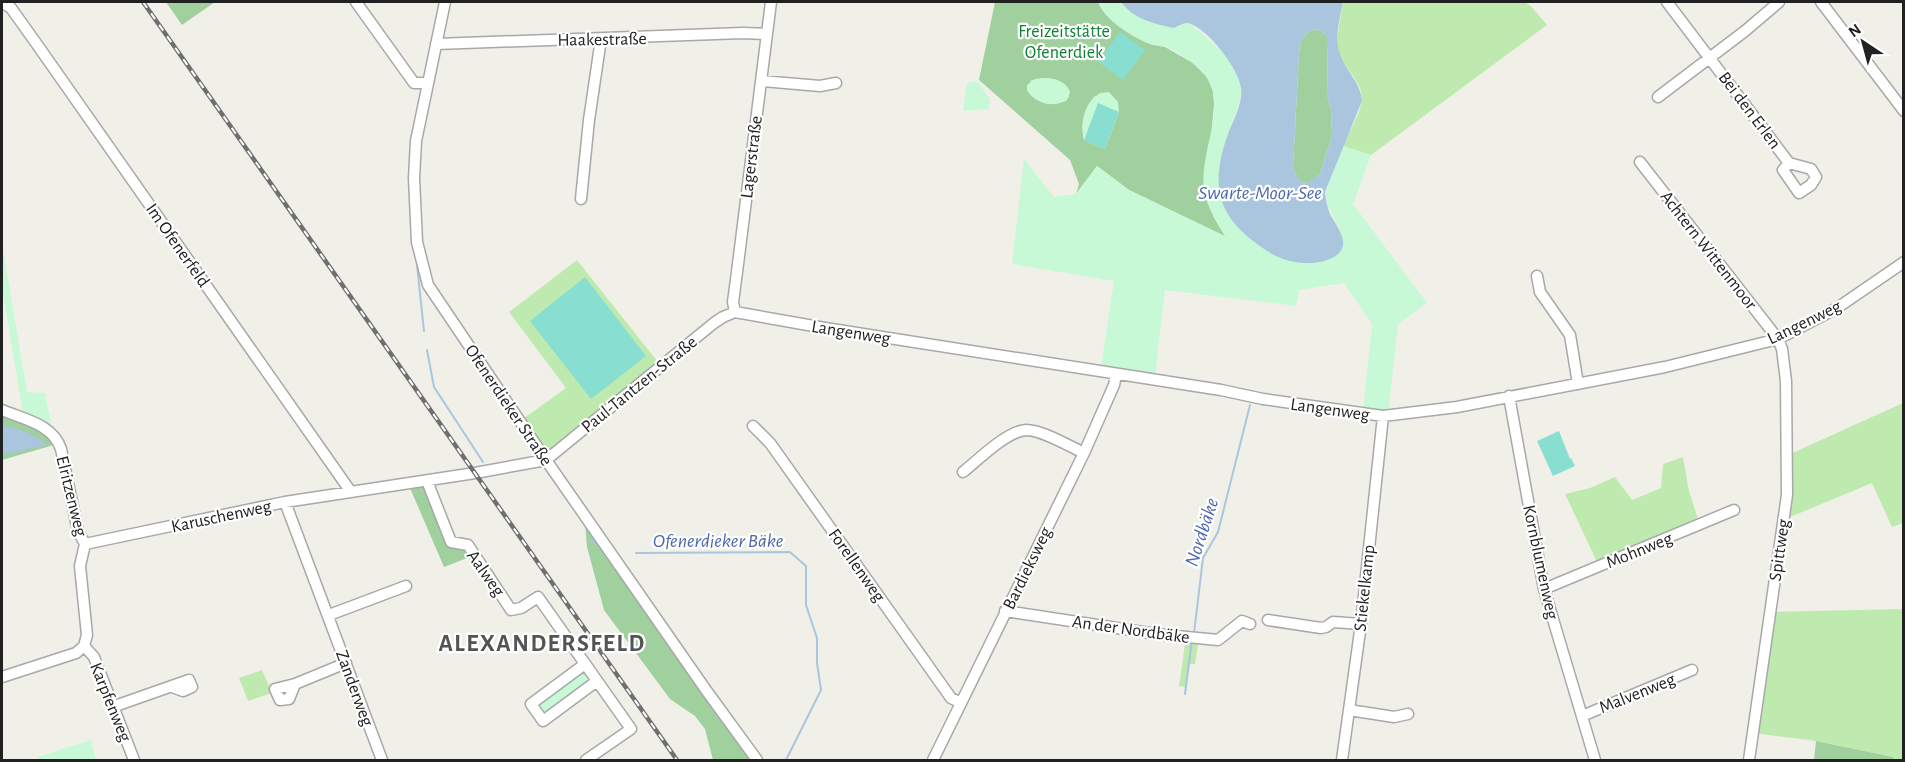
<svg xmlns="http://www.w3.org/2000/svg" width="1905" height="762" font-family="'Alegreya Sans',sans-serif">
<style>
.grass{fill:#beeaaf}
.forest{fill:#a0d09d;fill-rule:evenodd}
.park{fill:#c7f9d6}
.pitch{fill:#88ded1}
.water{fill:#a9c6de;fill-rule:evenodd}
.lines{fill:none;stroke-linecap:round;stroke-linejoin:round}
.stream{stroke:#a9c6de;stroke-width:2}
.minor-casing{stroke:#a8a8a8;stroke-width:13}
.minor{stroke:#fff;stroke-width:10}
.rail-casing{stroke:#6f6f6f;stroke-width:4.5}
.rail{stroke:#fff;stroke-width:2;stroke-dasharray:7;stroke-linecap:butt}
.labels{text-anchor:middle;stroke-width:4.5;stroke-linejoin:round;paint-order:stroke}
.park-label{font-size:18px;fill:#0e8032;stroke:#fff}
.street-label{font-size:18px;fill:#212121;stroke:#fff}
.water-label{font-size:20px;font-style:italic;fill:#4d68b0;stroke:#fff}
.district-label{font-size:24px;font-weight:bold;letter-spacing:1.5px;fill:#545454;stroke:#fff}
</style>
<rect width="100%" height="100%" fill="#f1f0e8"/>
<!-- grass -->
<path class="grass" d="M 1343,2 L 1524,2 L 1531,6 L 1547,25 L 1371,155 L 1343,146 C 1348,134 1362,111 1362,98 C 1362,81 1344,69 1339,53 C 1335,37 1341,18 1343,2 Z
M 577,260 L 661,366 L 546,460 L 520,421 L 566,388 L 509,312 Z
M 1903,403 L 1903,523 L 1892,527 L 1872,483 L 1783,520 L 1788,455 Z
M 1683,457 L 1689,491 L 1700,525 L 1599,566 L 1565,494 L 1590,488 L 1615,477 L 1632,500 L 1661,488 L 1663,464 Z
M 1903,609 L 1903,760 L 1894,760 L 1893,757 L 1816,741 L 1753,733 L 1770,612 Z
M 1186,637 L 1199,638 L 1195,664 L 1189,664 L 1185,687 L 1179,686 Z
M 262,670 L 272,693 L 248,701 L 239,678 Z"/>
<!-- forest -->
<path class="forest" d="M 166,2 L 215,2 L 182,25 Z
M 995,2 L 1098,2 L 1112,21 L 1150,44 L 1165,47 L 1193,63 L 1207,77 L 1213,91 L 1214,105 L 1212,126 L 1213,216 L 1226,237 L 1129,190 L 1097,166 L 1076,194 L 1079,184 L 1070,160 L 979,80 ZM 1043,78 C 1054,78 1066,81 1070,92 L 1066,101 L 1053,104 L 1030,81 ZM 1095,96 L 1119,112 L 1105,149 L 1084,140 C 1080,124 1084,108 1095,96 Z
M 1316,29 L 1324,33 L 1328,39 L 1327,94 L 1331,110 L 1332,136 L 1320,174 L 1308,183 L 1300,182 L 1293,169 L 1299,53 L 1301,41 L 1308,32 Z
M 2,413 L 42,429 L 54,445 L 2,460 Z
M 424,485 L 451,542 L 468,545 L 475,555 L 444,567 L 410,488 Z
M 585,523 L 757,760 L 713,760 L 705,729 L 695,716 L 670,699 L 604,610 L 587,547 Z
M 1816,741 L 1893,757 L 1894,760 L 1814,760 Z"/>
<!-- park -->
<path class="park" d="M 1098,2 L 1121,2 L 1126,9 L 1191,24 L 1226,55 L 1238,76 L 1242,89 L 1239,104 L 1226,139 L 1219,167 L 1304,264 L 1328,260 L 1340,253 L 1342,234 L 1327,204 L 1326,191 L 1343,146 L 1371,155 L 1353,204 L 1427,303 L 1398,324 L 1388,416 L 1363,413 L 1372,324 L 1344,283 L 1299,290 L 1296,306 L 1165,290 L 1155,376 L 1101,367 L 1114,281 L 1012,264 L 1024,159 L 1054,197 L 1076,194 L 1097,166 L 1129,190 L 1225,236 C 1217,223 1209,210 1205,195 C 1196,157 1228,111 1207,78 C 1200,66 1176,50 1163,46 C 1159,45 1154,46 1150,44 C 1133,38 1104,19 1098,2 Z
M 1043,78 C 1053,78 1061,80 1068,88 L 1069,97 C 1058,110 1034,104 1027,90 L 1027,85 L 1035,79 Z
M 974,81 L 979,83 L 990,100 L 988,109 L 963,111 L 967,83 Z
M 1109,92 L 1118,102 L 1119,112 L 1098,104 L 1084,140 C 1080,123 1084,103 1100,93 Z
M 2,243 L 27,392 L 45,393 L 53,434 L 24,419 L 2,287 Z
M 585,664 L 597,681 L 543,721 L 531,704 Z
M 91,740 L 96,760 L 38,760 L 37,757 Z"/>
<!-- pitch -->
<path class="pitch" d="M 1120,32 L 1145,50 L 1123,80 L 1098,62 Z
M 1098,103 L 1119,112 L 1105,149 L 1084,140 Z
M 585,277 L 646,356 L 591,399 L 530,321 Z
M 1559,431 L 1570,459 L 1571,458 L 1575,466 L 1553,476 L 1537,441 Z"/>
<!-- water -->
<path class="water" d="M 1121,2 L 1343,2 C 1340,18 1334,38 1340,54 C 1346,72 1361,82 1362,101 L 1325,192 C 1326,200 1327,207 1330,214 C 1338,228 1353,246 1334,257 C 1316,267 1290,264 1272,254 C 1219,221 1207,191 1229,131 C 1234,119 1243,102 1241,88 C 1239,69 1209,31 1191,24 C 1185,21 1180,25 1174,28 C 1155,24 1133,19 1121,2 ZM 1316,29 L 1324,33 L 1328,40 L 1327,94 L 1331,110 L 1332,136 L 1320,174 L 1307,183 L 1300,182 L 1293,169 L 1299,53 L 1301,41 L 1308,32 Z
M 2,425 C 18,429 34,433 47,445 L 2,455 Z"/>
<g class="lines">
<!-- stream -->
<path class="stream" d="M 417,265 L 424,331
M 427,350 L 434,387 L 483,462
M 590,541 L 599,544
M 636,553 L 790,552 L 806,566 L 806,605 L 817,638 L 817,663 L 821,690 L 786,760
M 1194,633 L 1203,558 L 1218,532 L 1250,405
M 1185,694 L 1192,640"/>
<defs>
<path id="minor" d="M 2,2 L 11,8 L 36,43 L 351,492
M 356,2 L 414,83 L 428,83
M 445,2 L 416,141 L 414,178 L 417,242 L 428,285 L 546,460 L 706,690 L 757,760
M 1667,2 L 1789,163 L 1783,170 L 1799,193 L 1811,185 L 1816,177 L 1811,169 L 1789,163
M 1821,2 L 1904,111
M 436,44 L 743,33 L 767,34
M 761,81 L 820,86 L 836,83
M 1658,97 L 1745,31 L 1779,2
M 1640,162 L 1778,339 L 1782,349 L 1786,381 L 1787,495 L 1749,760
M 581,199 L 589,120 L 601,39
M 1537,276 L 1540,292 L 1570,335 L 1578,384
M 735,312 L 825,328 L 1221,390 L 1263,399 L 1383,416 L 1457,407 L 1665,367 L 1778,339 L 1837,308 L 1904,262
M 735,312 L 733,302 L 737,272 L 771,2
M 1509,396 L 1544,589 L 1595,760
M 2,410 C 23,419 53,424 61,449 L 78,531 L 85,544
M 753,426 L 770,443 L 951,698 L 961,703
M 546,460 L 714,323 L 723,317 L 735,312
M 963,472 C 978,460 1007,431 1026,430 C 1042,430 1069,446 1084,453
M 427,481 L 451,542 L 468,545 L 511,610 L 521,608 L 538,597 L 631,729 L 586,760
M 285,502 L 382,760
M 1544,589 L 1734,510
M 1005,611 L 1156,634 L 1218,640 L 1242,621 L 1250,624
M 329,615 L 406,586
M 1268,620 L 1321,628 L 1326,627 L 1333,622 L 1361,624
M 84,646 L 94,657 L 134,760
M 585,664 L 531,704 L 543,721 L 597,681
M 2,677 L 76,653 L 84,646 L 87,635 L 80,566 L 85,544 L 285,502 L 475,473 L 546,460
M 295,684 L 289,699 L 280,700 L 275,689 L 295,684 L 346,663
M 115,706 L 189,680 L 192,687 L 183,691 L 172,687
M 1349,710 L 1394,717 L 1408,714
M 1582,716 L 1692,670
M 933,760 L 1084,453 L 1114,385 L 1116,374
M 1342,760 L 1361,624 L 1383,416"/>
</defs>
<!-- minor casing -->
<use href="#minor" class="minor-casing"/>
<!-- minor -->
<use href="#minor" class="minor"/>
<defs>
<path id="rail" d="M 143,2 L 677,760"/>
</defs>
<!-- rail casing -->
<use href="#rail" class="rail-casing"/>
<!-- rail -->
<use href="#rail" class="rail"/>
</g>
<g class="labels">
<!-- park labels -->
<g class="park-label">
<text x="1064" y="37">Freizeitstätte<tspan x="1064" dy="21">Ofenerdiek</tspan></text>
</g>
<!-- street labels -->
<g class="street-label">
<text transform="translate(602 39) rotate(-1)" y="6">Haakestraße</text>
<text transform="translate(1750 110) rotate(53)" y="6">Bei den Erlen</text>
<text transform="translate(751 157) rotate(-83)" y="6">Lagerstraße</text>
<text transform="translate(178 245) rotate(55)" y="6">Im Ofenerfeld</text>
<text transform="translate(1709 250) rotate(52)" y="6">Achtern Wittenmoor</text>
<text transform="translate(1804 322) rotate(-26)" y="6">Langenweg</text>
<text transform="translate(851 332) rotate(9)" y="6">Langenweg</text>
<text transform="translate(639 384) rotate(-39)" y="6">Paul-Tantzen-Straße</text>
<text transform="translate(509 405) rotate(56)" y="6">Ofenerdieker Straße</text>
<text transform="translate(1330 409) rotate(8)" y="6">Langenweg</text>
<text transform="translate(72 496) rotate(76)" y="6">Elritzenweg</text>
<text transform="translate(221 516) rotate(-12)" y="6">Karuschenweg</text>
<text transform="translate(1639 550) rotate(-22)" y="6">Mohnweg</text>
<text transform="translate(1779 550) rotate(-82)" y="6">Spittweg</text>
<text transform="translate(1541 562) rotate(78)" y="6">Kornblumenweg</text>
<text transform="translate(857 565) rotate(55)" y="6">Forellenweg</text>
<text transform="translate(1027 568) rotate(-64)" y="6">Bardieksweg</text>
<text transform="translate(486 573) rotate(55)" y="6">Aalweg</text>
<text transform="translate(1364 588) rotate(-84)" y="6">Stiekelkamp</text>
<text transform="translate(1131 629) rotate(8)" y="6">An der Nordbäke</text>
<text transform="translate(355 688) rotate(70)" y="6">Zanderweg</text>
<text transform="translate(1637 693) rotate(-22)" y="6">Malvenweg</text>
<text transform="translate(111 702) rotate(68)" y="6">Karpfenweg</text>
</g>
<!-- water labels -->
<g class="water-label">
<text x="1260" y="199">Swarte-Moor-See</text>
<text transform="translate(1201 532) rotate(-72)" y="7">Nordbäke</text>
<text x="718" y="547">Ofenerdieker Bäke</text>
</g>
<!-- district labels -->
<g class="district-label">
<text x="542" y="651">ALEXANDERSFELD</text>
</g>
</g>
<!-- border -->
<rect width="1905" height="762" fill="none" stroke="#212121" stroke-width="6"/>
<!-- north arrow -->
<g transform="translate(1863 42) rotate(324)" stroke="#ffffff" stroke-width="4.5" paint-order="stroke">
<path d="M0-4.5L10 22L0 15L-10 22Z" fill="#212121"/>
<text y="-9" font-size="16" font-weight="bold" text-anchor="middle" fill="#212121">N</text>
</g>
</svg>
